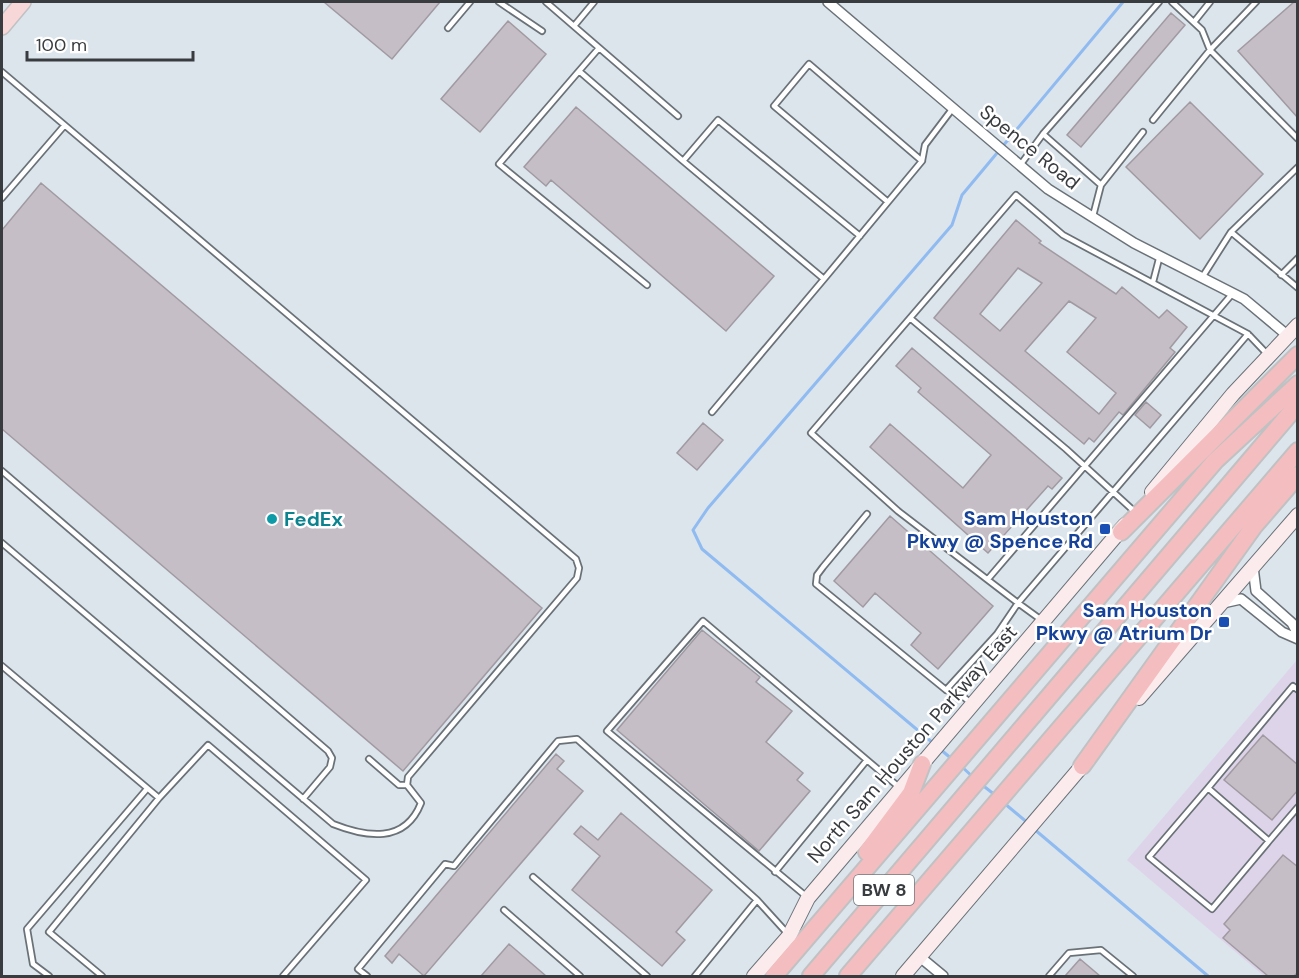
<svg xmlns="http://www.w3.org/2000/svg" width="1299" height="978" font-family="'DM Sans',sans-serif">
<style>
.commercial{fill:#ded4e9}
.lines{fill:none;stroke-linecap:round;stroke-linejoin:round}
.stream{stroke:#90bbf0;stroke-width:3}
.building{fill:#c5bec6;stroke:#a19aa2;stroke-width:1.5;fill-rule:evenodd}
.service-casing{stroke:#6a7278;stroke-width:8}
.minor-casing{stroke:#6a7278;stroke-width:12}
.secondary-casing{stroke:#6a7278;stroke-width:16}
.primary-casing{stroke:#c0c1c2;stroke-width:18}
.motorway-casing{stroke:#c0c1c2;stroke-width:20}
.service{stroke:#fff;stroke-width:4.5}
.minor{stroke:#fff;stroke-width:9}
.secondary{stroke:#fcebec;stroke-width:14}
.primary{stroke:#f8d7d9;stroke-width:15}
.motorway{stroke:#f4bdbf;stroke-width:16}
.culture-dot{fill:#0f9aa8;stroke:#fff;stroke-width:2}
.transit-dot{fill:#1a4fb4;stroke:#fff;stroke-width:2}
.labels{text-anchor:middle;stroke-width:5;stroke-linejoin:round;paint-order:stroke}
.shield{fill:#fff;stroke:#747679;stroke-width:1.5}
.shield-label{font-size:18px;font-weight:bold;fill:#393c3f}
.street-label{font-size:20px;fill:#393c3f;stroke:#fff}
.transit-label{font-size:20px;font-weight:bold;fill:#164399;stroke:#fff;text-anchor:end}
.culture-label{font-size:20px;font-weight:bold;fill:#0d838f;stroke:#fff;text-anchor:start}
</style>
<rect width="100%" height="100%" fill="#dce4ec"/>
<!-- commercial -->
<path class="commercial" d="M 1297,660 L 1297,976 L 1264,976 L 1127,860 Z"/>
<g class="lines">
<!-- stream -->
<path class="stream" d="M 933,743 L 702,549 L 693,530 L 708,508 L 952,225 L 962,195 L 1123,2
M 940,749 L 953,760
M 961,766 L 974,778
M 981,784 L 995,795
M 1004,803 L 1029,824
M 1034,829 L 1208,976"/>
</g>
<!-- building -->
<path class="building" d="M 324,2 L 440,2 L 392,59 Z
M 1294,2 L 1298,2 L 1298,118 L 1238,51 Z
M 1171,13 L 1185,25 L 1081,147 L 1067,135 Z
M 508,21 L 546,54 L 480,132 L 441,99 Z
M 1190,102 L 1263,174 L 1200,239 L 1126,167 Z
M 576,107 L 774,276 L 726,331 L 551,180 L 546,186 L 524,167 Z
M 41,183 L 542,608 L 403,771 L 2,429 L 2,230 Z
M 1016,220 L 1041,241 L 1039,243 L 1116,294 L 1122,287 L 1159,318 L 1167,310 L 1187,327 L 1170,348 L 1175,352 L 1123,415 L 1119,412 L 1094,442 L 1089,438 L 1084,444 L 934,318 ZM 1018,268 L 1042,283 L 1000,331 L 980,314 ZM 1069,301 L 1096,318 L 1067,352 L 1116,393 L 1099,414 L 1025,351 Z
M 912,348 L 1062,478 L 1052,489 L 1048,486 L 988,553 L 870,447 L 890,424 L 963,488 L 991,455 L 918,392 L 921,388 L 896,366 Z
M 1146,402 L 1161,415 L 1150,428 L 1135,415 Z
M 703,423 L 723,440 L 697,470 L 677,453 Z
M 890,516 L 993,606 L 938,669 L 911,645 L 921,633 L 875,593 L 863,607 L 834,581 Z
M 702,630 L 760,677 L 756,682 L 792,711 L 766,742 L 803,773 L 797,780 L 810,791 L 759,851 L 617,730 Z
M 1263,735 L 1298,765 L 1298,790 L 1272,820 L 1224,780 Z
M 556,754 L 564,761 L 557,769 L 583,791 L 424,976 L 399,954 L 392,963 L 385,956 Z
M 621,813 L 712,890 L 676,932 L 685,940 L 662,966 L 572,890 L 600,856 L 574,834 L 581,826 L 598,840 Z
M 1283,855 L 1298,867 L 1298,972 L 1294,976 L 1268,976 L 1223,938 L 1230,930 L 1224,924 Z
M 509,944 L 546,976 L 481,976 Z
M 1080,959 L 1100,976 L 1065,976 Z"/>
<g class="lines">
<defs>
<path id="service" d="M 499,2 L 542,31
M 546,2 L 678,116
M 1172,2 L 1202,30 L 1210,50 L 1298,139
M 1194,22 L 1210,2
M 574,26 L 594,2
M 448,28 L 470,2
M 579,71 L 599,48
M 2,72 L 576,559 L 579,568 L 577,578 L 408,777 L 407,785 L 421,803 C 405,844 366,837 333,824 L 2,543
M 1153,120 L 1210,50 L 1256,2
M 1043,134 L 1101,185
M 1021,164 L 1043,134 L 1159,2
M 2,198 L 64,126
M 888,202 L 774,106 L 809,64 L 922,161
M 1093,216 L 1101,185 L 1143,132
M 1231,232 L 1298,167
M 1281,275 L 1298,258
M 1203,276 L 1231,232 L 1298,288
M 824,279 L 922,161 L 925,145 L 953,108
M 1153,282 L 1160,255
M 647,285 L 499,164 L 579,71 L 683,161
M 910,318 L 1066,449 L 1135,512
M 712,412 L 824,279 L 683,161 L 718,120 L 860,236
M 2,471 L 328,751 L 332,758 L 330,767 L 303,799
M 867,514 L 823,567 L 817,575 L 816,584 L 946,690 L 960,694 L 972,704
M 988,579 L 1233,293
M 1040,619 L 1018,603 L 1248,334
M 2,666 L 159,798
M 946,690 L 997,634 L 1018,603 L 898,511 L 811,433 L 1016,195 L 1063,235 L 1248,334 L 1268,355
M 369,759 L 399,785 L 407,785
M 1208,788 L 1269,841 L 1212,909 L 1149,857 Z
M 1208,788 L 1293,686 L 1298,690
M 1269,841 L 1298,807
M 775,872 L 867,760
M 533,877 L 647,976
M 807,897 L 607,731 L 703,621 L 900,788
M 504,910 L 580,976
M 49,976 L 33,964 L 27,929 L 146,790
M 102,976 L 49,932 L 159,798 L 208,745 L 366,880 L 283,976
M 367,976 L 358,969 L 445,864 L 454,866 L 467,850 L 558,741 L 577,739 L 757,900 L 787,933
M 695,976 L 757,900
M 1049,976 L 1069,953 L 1101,950 L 1133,976"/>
<path id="minor" d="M 828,2 L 1048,189 L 1134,243 L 1244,299 L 1287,335
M 1253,567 L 1256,591 L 1292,623 L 1298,634
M 1223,603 L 1241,599 L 1282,632 L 1298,639
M 920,957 L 943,976"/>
<path id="secondary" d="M 1152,492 L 1233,394 L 1298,325
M 1139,698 L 1298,515
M 754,976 L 789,936 L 808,898 L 1125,525
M 903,976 L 1088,759"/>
<path id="primary" d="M 2,27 L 23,2"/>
<path id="motorway" d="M 1121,532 L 1298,355
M 1082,766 L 1254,526 L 1298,475
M 867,852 L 911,793 L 922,764
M 774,976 L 1215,461 L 1298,384
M 811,976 L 1298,404
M 848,976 L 1298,451"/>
</defs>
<!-- service casing -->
<use href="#service" class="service-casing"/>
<!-- minor casing -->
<use href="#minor" class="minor-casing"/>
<!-- secondary casing -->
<use href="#secondary" class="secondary-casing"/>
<!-- primary casing -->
<use href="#primary" class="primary-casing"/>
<!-- motorway casing -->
<use href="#motorway" class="motorway-casing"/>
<!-- service -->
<use href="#service" class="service"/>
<!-- minor -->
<use href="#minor" class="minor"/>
<!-- secondary -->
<use href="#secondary" class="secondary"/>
<!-- primary -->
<use href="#primary" class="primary"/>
<!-- motorway -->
<use href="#motorway" class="motorway"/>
</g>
<!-- markers -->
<circle class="culture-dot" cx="272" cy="519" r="6"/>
<g class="transit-dot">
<rect x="1099" y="523" width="12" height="12" rx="3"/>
<rect x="1218" y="616" width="12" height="12" rx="3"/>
</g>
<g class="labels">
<!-- shield labels -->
<rect class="shield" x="854" y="875" width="60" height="30" rx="4.5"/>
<g class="shield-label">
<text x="884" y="896">BW 8</text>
</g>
<!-- street labels -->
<g class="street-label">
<text transform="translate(1030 147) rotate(39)" y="7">Spence Road</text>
<text transform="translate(912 744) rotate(-49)" y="7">North Sam Houston Parkway East</text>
</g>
<!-- transit labels -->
<g class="transit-label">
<text x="1093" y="525">Sam Houston<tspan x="1093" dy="23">Pkwy @ Spence Rd</tspan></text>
<text x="1212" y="617">Sam Houston<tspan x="1212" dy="23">Pkwy @ Atrium Dr</tspan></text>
</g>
<!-- culture labels -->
<g class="culture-label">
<text x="284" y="526">FedEx</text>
</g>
</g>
<!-- border -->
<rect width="1299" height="978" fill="none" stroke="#393c3f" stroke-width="6"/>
<!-- scale -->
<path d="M27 51v9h166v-9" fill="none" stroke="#393c3f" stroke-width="3"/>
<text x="36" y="51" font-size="18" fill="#393c3f" stroke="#ffffff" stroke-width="4.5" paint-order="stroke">100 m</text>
</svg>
